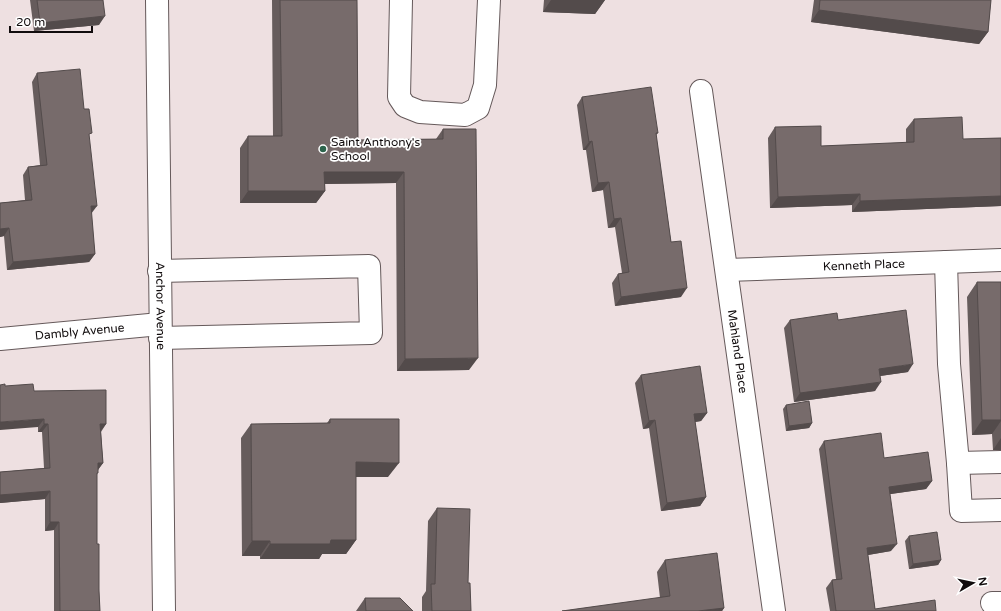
<svg xmlns="http://www.w3.org/2000/svg" width="1001" height="611" font-family="'Varela Round',sans-serif">
<style>
.lines{fill:none;stroke-linecap:round;stroke-linejoin:round}
.minor-casing{stroke:#65595a;stroke-width:24}
.minor{stroke:#fff;stroke-width:22}
.wall{fill:#665c5c}
.shaded-wall{fill:#534b4b}
.building{fill:#776b6b;stroke:#534b4b}
.poi-dot{fill:#2c644c;stroke:#fff;stroke-width:1.5}
.labels{text-anchor:middle;stroke-width:3.5;stroke-linejoin:round;paint-order:stroke}
.poi-label{font-size:12px;fill:#110c0d;stroke:#fff;text-anchor:start}
.street-label{font-size:12px;fill:#110c0d;stroke:#fff}
</style>
<rect width="100%" height="100%" fill="#eee0e1"/>
<g class="lines">
<defs>
<g id="minor">
<path id="s1" d="M 157,0 L 164,611"/>
<path d="M 401,0 L 399,97 L 405,106 L 420,112 L 465,115 L 478,108 L 485,85 L 489,0"/>
<path id="s2" d="M 701,91 L 774,611"/>
<path d="M 946,262 L 949,364 L 958,463 L 1001,462"/>
<path id="s3" d="M 727,270 L 1001,260"/>
<path d="M 159,271 L 369,266 L 371,333 L 160,338"/>
<path id="s4" d="M 0,339 L 160,324"/>
<path d="M 958,463 L 961,511 L 1001,510"/>
<path d="M 992,603 L 1001,603"/>
</g>
</defs>
<!-- minor casing -->
<use href="#minor" class="minor-casing"/>
<!-- minor -->
<use href="#minor" class="minor"/>
</g>
<!-- wall -->
<path class="wall" d="M 30,0 L 103,0 L 99,25 L 34,31 Z
M 272,0 L 357,0 L 358,140 L 436,139 L 443,129 L 469,370 L 397,371 L 396,183 L 325,184 L 325,191 L 316,203 L 240,203 L 240,148 L 248,136 L 273,136 Z
M 544,0 L 605,0 L 595,14 L 543,12 Z
M 814,0 L 991,0 L 988,32 L 979,44 L 811,22 Z
M 37,73 L 84,109 L 89,137 L 91,214 L 95,254 L 89,262 L 7,270 L 4,236 L 0,237 L 0,203 L 25,200 L 23,175 L 28,167 L 40,165 L 32,82 Z
M 582,97 L 658,133 L 656,135 L 671,242 L 681,297 L 615,306 L 612,283 L 618,274 L 622,273 L 615,227 L 608,228 L 603,190 L 592,192 L 586,150 L 583,150 L 577,105 Z
M 914,119 L 963,139 L 1001,138 L 1001,206 L 852,212 L 852,205 L 770,208 L 768,138 L 775,127 L 821,146 L 906,143 L 906,129 Z
M 977,282 L 1001,282 L 1001,450 L 993,450 L 992,434 L 972,435 L 967,297 Z
M 790,320 L 838,320 L 908,372 L 880,376 L 875,391 L 794,402 L 784,328 Z
M 641,375 L 707,413 L 701,421 L 695,422 L 706,497 L 700,506 L 661,511 L 649,428 L 643,429 L 635,383 Z
M 5,386 L 34,391 L 106,424 L 101,432 L 103,463 L 98,470 L 97,475 L 97,544 L 100,611 L 54,611 L 54,530 L 45,531 L 45,499 L 0,503 L 0,472 L 44,468 L 42,432 L 38,432 L 38,427 Z
M 786,405 L 812,423 L 809,428 L 786,431 L 783,409 Z
M 330,419 L 388,477 L 356,477 L 356,540 L 346,554 L 322,554 L 319,559 L 260,559 L 260,556 L 242,556 L 241,438 L 251,424 L 327,423 Z
M 824,441 L 884,458 L 932,481 L 926,489 L 890,494 L 891,551 L 868,555 L 875,609 L 936,611 L 830,611 L 826,588 L 832,580 L 836,579 L 819,449 Z
M 437,508 L 468,583 L 471,611 L 422,611 L 422,597 L 426,591 L 428,521 Z
M 909,536 L 941,560 L 938,565 L 909,569 L 905,541 Z
M 665,560 L 724,608 L 722,611 L 562,611 L 660,598 L 657,572 Z
M 365,598 L 413,611 L 356,611 Z"/>
<!-- shaded-wall -->
<path class="shaded-wall" d="M 551,0 L 605,0 L 595,14 L 543,12 Z
M 819,10 L 988,32 L 979,44 L 811,22 Z
M 105,16 L 99,25 L 34,31 L 40,23 Z
M 592,141 L 586,150 L 583,150 L 589,142 Z
M 324,172 L 404,172 L 396,183 L 316,184 Z
M 609,182 L 603,190 L 592,192 L 598,183 Z
M 248,191 L 325,191 L 316,203 L 240,203 Z
M 860,194 L 852,205 L 770,208 L 778,197 Z
M 1001,196 L 1001,206 L 852,212 L 860,201 Z
M 91,206 L 97,206 L 91,214 Z
M 621,218 L 615,227 L 608,228 L 614,219 Z
M 9,228 L 4,236 L 0,237 L 0,229 Z
M 95,254 L 89,262 L 7,270 L 13,262 Z
M 687,288 L 681,297 L 615,306 L 621,297 Z
M 478,358 L 469,370 L 397,371 L 405,359 Z
M 913,364 L 908,372 L 873,377 L 879,369 Z
M 881,382 L 875,391 L 794,402 L 800,393 Z
M 707,413 L 701,421 L 688,423 L 694,414 Z
M 44,419 L 38,427 L 0,430 L 0,422 Z
M 655,420 L 649,428 L 643,429 L 649,421 Z
M 982,420 L 1001,420 L 1001,421 L 992,434 L 972,435 Z
M 812,423 L 809,428 L 786,431 L 789,426 Z
M 44,424 L 48,424 L 42,432 L 38,432 Z
M 100,424 L 106,424 L 100,432 Z
M 1001,438 L 1001,450 L 993,450 Z
M 356,462 L 399,463 L 388,477 L 345,477 Z
M 98,463 L 103,463 L 97,471 Z
M 932,481 L 926,489 L 884,495 L 889,487 Z
M 50,491 L 45,499 L 0,503 L 0,495 Z
M 706,497 L 700,506 L 661,511 L 667,503 Z
M 50,522 L 59,522 L 54,530 L 45,531 Z
M 331,540 L 356,540 L 346,554 L 322,554 L 319,559 L 260,559 L 270,544 Z
M 252,541 L 270,541 L 260,556 L 242,556 Z
M 897,544 L 891,551 L 862,556 L 867,548 Z
M 941,560 L 938,565 L 909,569 L 913,564 Z
M 724,608 L 722,611 L 698,611 Z"/>
<!-- building -->
<path class="building" d="M 37,0 L 103,0 L 105,16 L 40,23 Z
M 280,0 L 357,0 L 358,140 L 443,139 L 443,129 L 476,129 L 478,358 L 405,359 L 404,172 L 324,172 L 325,191 L 248,191 L 248,136 L 282,136 Z
M 820,0 L 991,0 L 988,32 L 819,10 Z
M 80,69 L 84,109 L 89,109 L 92,133 L 89,134 L 97,206 L 91,206 L 95,254 L 13,262 L 9,228 L 0,229 L 0,203 L 32,200 L 28,167 L 47,165 L 37,73 Z
M 651,87 L 658,133 L 656,133 L 671,242 L 681,241 L 687,288 L 621,297 L 618,274 L 629,272 L 621,218 L 614,219 L 609,182 L 598,183 L 592,141 L 589,142 L 582,97 Z
M 962,117 L 963,139 L 1001,138 L 1001,196 L 860,201 L 860,194 L 778,197 L 775,127 L 821,126 L 821,146 L 914,142 L 914,119 Z
M 977,282 L 1001,282 L 1001,420 L 982,420 Z
M 906,310 L 913,364 L 879,369 L 881,382 L 800,393 L 790,320 L 837,313 L 838,320 Z
M 700,366 L 707,413 L 694,414 L 706,497 L 667,503 L 655,420 L 649,421 L 641,375 Z
M 5,384 L 5,386 L 33,384 L 34,391 L 106,390 L 106,424 L 100,424 L 103,463 L 98,463 L 98,473 L 97,473 L 97,544 L 99,544 L 99,591 L 100,611 L 60,611 L 59,522 L 50,522 L 50,491 L 0,495 L 0,472 L 50,468 L 48,424 L 44,424 L 44,419 L 0,422 L 0,385 Z
M 809,401 L 812,423 L 789,426 L 786,405 Z
M 330,419 L 399,419 L 399,463 L 356,462 L 356,540 L 331,540 L 330,544 L 270,544 L 270,541 L 252,541 L 251,424 L 330,423 Z
M 881,433 L 884,458 L 928,452 L 932,481 L 889,487 L 897,544 L 867,548 L 875,609 L 935,600 L 936,611 L 836,611 L 832,580 L 842,579 L 824,441 Z
M 437,508 L 470,509 L 468,583 L 470,583 L 471,611 L 432,611 L 431,584 L 435,584 Z
M 937,532 L 941,560 L 913,564 L 909,536 Z
M 717,553 L 724,608 L 698,611 L 562,611 L 670,596 L 665,560 Z
M 365,598 L 400,598 L 413,611 L 366,611 Z"/>
<!-- markers -->
<circle class="poi-dot" cx="323" cy="149" r="4"/>
<g class="labels">
<!-- poi labels -->
<g class="poi-label">
<text x="331" y="146">Saint Anthony's<tspan x="331" dy="14">School</tspan></text>
</g>
<!-- street labels -->
<g class="street-label">
<text dy="4" stroke="none"><textPath href="#s3" startOffset="137">Kenneth Place</textPath></text>
<text dy="4" stroke="none"><textPath href="#s1" startOffset="306">Anchor Avenue</textPath></text>
<text dy="4" stroke="none"><textPath href="#s4" startOffset="80">Dambly Avenue</textPath></text>
<text dy="4" stroke="none"><textPath href="#s2" startOffset="263">Mahland Place</textPath></text>
</g>
</g>
<!-- north arrow -->
<g transform="translate(973 583) rotate(81)" stroke="#ffffff" stroke-width="3" paint-order="stroke">
<path d="M0-3L7 15L0 10L-7 15Z" fill="#110c0d"/>
<text y="-6" font-size="11" font-weight="bold" text-anchor="middle" fill="#110c0d">N</text>
</g>
<!-- scale -->
<path d="M10 26v6h82v-6" fill="none" stroke="#110c0d" stroke-width="2"/>
<text x="16" y="26" font-size="12" fill="#110c0d" stroke="#ffffff" stroke-width="3" paint-order="stroke">20 m</text>
</svg>
